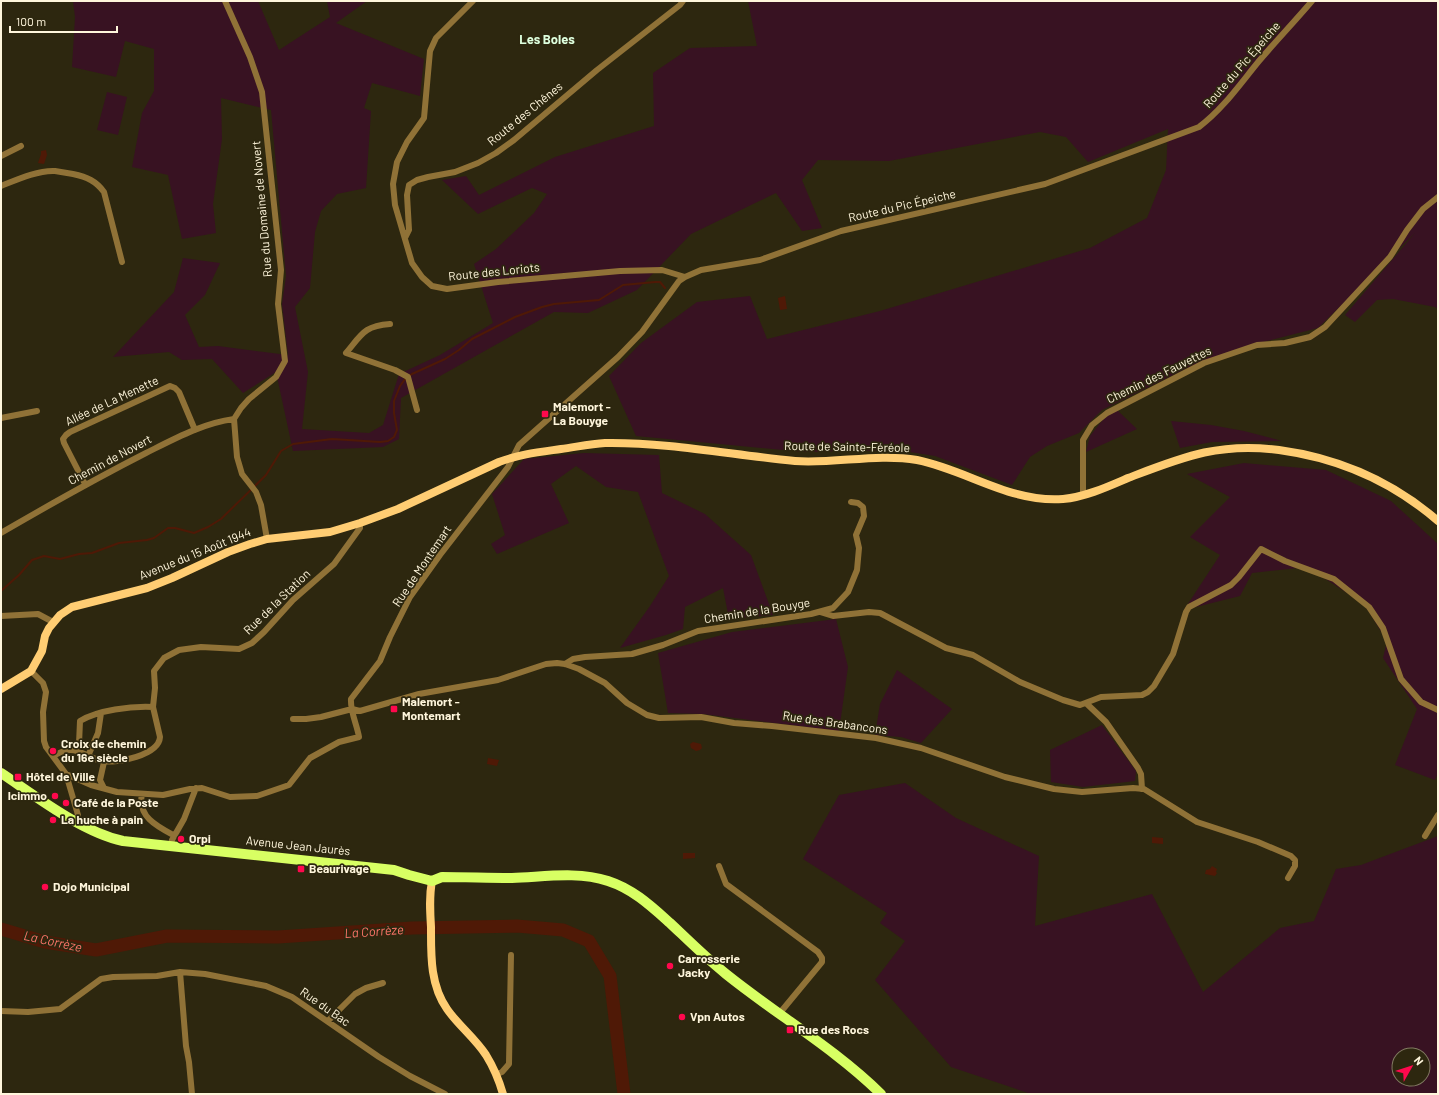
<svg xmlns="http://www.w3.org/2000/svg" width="1439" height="1095" font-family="Barlow,sans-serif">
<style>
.green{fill:#381222;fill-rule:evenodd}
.water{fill:#4f1906}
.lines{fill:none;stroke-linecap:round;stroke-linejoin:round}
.stream{stroke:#4f1906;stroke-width:2}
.river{stroke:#4f1906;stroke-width:13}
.minor{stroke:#907237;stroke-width:6}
.secondary{stroke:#ffcd73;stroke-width:8}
.primary{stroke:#d8ff63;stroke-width:10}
.poi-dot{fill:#ff084d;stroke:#2d270f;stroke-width:1.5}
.labels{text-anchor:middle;stroke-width:3.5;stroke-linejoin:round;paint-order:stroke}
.street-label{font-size:12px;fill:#fff6dc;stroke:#2d270f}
.poi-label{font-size:12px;font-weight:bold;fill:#fff6dc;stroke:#2d270f;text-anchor:start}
.neighbourhood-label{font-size:13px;font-weight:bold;fill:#deffde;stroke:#2d270f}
.water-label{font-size:13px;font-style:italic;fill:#ff766a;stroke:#2d270f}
</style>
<rect width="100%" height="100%" fill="#2d270f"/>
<!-- green -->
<path class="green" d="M 73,1 L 258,1 L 279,50 L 330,17 L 327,1 L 367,1 L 336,23 L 424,59 L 420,96 L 372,83 L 364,108 L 371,111 L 366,188 L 337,194 L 321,211 L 315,232 L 310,288 L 295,307 L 308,372 L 302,429 L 369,433 L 383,425 L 399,374 L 440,355 L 493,323 L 474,264 L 496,249 L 534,213 L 547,194 L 532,188 L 478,214 L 442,180 L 466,176 L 479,195 L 555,157 L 654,126 L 653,73 L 690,48 L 757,46 L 748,1 L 1438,1 L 1438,309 L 1435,307 L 1393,299 L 1377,300 L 1355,322 L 1345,315 L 1415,233 L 1318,328 L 1243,347 L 1187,368 L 1102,410 L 1079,433 L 1047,446 L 1030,457 L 1012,485 L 935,456 L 897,450 L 804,452 L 636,436 L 609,376 L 641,343 L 697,302 L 750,296 L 767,339 L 880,311 L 1090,248 L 1147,218 L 1166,170 L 1168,129 L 1088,162 L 1066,137 L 1040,132 L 889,161 L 818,160 L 802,180 L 822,228 L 802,231 L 776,193 L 691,234 L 637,290 L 588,313 L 554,312 L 401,398 L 399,439 L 383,447 L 293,451 L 276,372 L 243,393 L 212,359 L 182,360 L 169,352 L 113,357 L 174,292 L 183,258 L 220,263 L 205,295 L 185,315 L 199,347 L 218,346 L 288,355 L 282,304 L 286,276 L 271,110 L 221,98 L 222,139 L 213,204 L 216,233 L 182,239 L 168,175 L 132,167 L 142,113 L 154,91 L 154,49 L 125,41 L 116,77 L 72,67 L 75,17 Z
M 107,92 L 127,97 L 118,135 L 97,130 Z
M 1117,410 L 1137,429 L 1086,452 L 1090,436 L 1105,417 Z
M 1171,421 L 1211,425 L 1244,431 L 1282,441 L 1212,442 L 1180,448 Z
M 584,453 L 659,455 L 662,493 L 705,514 L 751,555 L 773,615 L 729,619 L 723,588 L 685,607 L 683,629 L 666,635 L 620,648 L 650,606 L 669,576 L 638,492 L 606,487 L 576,466 L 551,484 L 569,523 L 497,554 L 491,544 L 505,535 L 492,494 L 524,459 Z
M 1244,463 L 1326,470 L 1391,501 L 1438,544 L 1438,773 L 1435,780 L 1395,765 L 1417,709 L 1383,658 L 1387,641 L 1364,604 L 1307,567 L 1252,573 L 1240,596 L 1184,610 L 1220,555 L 1190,537 L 1230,497 L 1187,474 Z
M 836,619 L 848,667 L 839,731 L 703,714 L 668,713 L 658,653 L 732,632 Z
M 897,670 L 952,709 L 921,743 L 901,737 L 875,735 L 880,704 Z
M 1102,725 L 1136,771 L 1135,781 L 1083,787 L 1051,782 L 1050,750 Z
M 905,783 L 956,818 L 1039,856 L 1035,926 L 1152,894 L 1203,992 L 1280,928 L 1314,921 L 1336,869 L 1361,865 L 1438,836 L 1438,1094 L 1031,1094 L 951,1067 L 875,980 L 905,941 L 880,923 L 887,913 L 803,859 L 839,795 ZM 1399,1055 L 1423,1055 L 1423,1079 L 1399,1079 Z"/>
<!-- water -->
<path class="water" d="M 46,150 L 47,155 L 44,164 L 38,163 L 41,154 L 41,151 Z
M 785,296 L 787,309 L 780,310 L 778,298 Z
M 693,742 L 701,744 L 702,748 L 700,750 L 696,751 L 691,748 L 690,744 Z
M 488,758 L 499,760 L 497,766 L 487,764 Z
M 1152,837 L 1163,838 L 1163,844 L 1152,843 Z
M 683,853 L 695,853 L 695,858 L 683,859 Z
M 1212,866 L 1217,869 L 1216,872 L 1217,873 L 1215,876 L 1205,874 L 1206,870 L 1210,869 Z"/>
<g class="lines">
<!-- stream -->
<path class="stream" d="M 1,591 L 19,575 L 32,560 L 44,556 L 60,559 L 79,554 L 92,553 L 119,543 L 147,540 L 154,538 L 168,528 L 175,528 L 194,533 L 208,527 L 221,519 L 266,475 L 281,451 L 293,444 L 332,439 L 380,442 L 388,441 L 394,437 L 397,430 L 394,413 L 394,401 L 400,386 L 405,379 L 412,374 L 445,359 L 459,350 L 472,339 L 515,317 L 542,307 L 554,304 L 599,300 L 623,285 L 655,282 L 660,282 L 665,288"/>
<!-- river -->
<path class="river" d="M 1,929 L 45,942 L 96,950 L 167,936 L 278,937 L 412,928 L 517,926 L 563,930 L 589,941 L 610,976 L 624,1094"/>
<!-- minor -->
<path class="minor" d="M 225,1 L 250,57 L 262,92 L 281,270 L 278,304 L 285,361 L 276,377 L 249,399 L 241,408 L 234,419 L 237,457 L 242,474 L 256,492 L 261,505 L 267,539
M 473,1 L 436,38 L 430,51 L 424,118 L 407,142 L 397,162 L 393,184 L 395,205 L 412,263 L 422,277 L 432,286 L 447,289 L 498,282 L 620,271 L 662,270 L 685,277
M 1,156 L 21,146
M 1,186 C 16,180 38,170 55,171 C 61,172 67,173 73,174 C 87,177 96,181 104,192 L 122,262
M 405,238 L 409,230 L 407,195 L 409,185 L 417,180 L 428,177 L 455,172 L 478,163 L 496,153 L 514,140 L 597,70 L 680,5 L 683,1
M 390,324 C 364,326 362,334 346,353 L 395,370 L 408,377 L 417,410
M 1,418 L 37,411
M 85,484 L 64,443 L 63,439 L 66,435 L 70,432 L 170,386 L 175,388 L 179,392 L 195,430
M 1083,495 L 1083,440 L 1092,425 L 1107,413 L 1204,363 L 1257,345 L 1285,343 L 1310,337 L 1325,327 L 1390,257 L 1407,230 L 1423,209 L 1438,197
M 1,533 C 49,505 97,478 146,453 C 174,439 203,423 234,419
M 820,612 L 833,616 L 869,612 L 880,613 L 946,648 L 973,655 L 1020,682 L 1063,700 L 1080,705 L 1101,697 L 1142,695 L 1148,692 L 1154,686 L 1173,654 L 1186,612 L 1189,607 L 1231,585 L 1239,577 L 1261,549 L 1285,561 L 1334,579 L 1369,607 L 1383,628 L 1401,679 L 1421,702 L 1438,710
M 1,616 L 38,614 L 53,622
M 565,664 L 573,659 L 585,657 L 632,654 L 663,645 L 698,631 L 811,614 L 833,608 L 848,592 L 857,570 L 859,548 L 856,535 L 864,516 L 863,507 L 858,503 L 851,502
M 31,671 L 43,683 L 46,692 L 43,712 L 44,741 L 46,747 L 66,774 L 78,815 L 75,821
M 1087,704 L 1106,722 L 1138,768 L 1141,774 L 1142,789
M 293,719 L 306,719 L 321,717 L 352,709 L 360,711 L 419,694 L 498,680 L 546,664 L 557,663 L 565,664 L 579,669 L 605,683 L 627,703 L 647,715 L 659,718 L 701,717 L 734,723 L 772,726 L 876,738 L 921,748 L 1005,777 L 1054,789 L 1082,792 L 1133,788 L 1144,789 L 1197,822 L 1258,842 L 1291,856 L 1295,860 L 1295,866 L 1288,878
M 77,751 L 79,744 L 80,721 C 98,710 131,706 153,707
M 53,756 C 59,753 64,750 70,750 C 82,750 91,759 102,761 C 117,764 159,755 160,737 L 153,707 L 155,688 L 154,671 L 164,658 L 179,650 L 201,647 L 239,649 L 252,643 L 264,632 L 293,600 L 334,564 L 360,528 L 360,523
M 88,756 L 98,733 L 101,713
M 66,774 L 91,785 L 117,792 L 163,795 L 190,789 L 202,788 L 230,797 L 257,796 L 289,785 L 310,758 L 339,742 L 359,737 C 357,725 350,711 351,699 L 380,661 L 390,637 L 410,597 L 440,555 L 508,467 L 519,445 L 618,357 L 642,332 L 679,281 L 685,277 L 701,270 L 760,260 L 841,231 L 1045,184 L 1199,127 C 1223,109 1240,84 1259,61 C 1276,41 1295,21 1312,1
M 104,788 L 100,780 L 104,762
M 142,794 C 137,817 158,827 175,836
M 1425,836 L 1438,815
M 171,846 L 172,840 L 184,819 L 196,788
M 719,866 L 726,884 L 818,952 L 822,958 L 822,962 L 779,1014
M 180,972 L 186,1046 L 189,1062 L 192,1094
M 1,1011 L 28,1012 L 60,1009 L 101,979 L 113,977 L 157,976 L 180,972 L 205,974 L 266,986 L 292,997 L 379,1057 L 410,1076 L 445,1094
M 328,1021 L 355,994 L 366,988 L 383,983
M 497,1074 L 502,1072 L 509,1064 L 511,955"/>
<!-- secondary -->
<path class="secondary" d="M 1,689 L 31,671 L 42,651 L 45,636 L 49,628 L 60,615 L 72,607 L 147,588 L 172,578 L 228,552 L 250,544 L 267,539 L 330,532 L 360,523 L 398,509 L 499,462 C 520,454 540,452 561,449 C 576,447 590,444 605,443 C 669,442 732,455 795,461 C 835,464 877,453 917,460 C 967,470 1010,503 1063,499 C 1085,497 1107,487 1128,478 C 1183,457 1219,442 1279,450 C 1338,458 1393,482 1438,521
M 432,881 C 429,896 430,911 431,927 C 431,955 430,985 447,1009 C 458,1025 475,1038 486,1055 C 494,1068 499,1080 503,1094"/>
<!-- primary -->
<path class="primary" d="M 1,773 C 37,797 82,832 123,841 L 394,870 L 409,875 L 432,881 L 442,877 C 465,877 489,878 512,878 C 544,877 577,871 608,881 C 633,889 651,906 670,923 C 688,940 706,958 726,974 C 777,1015 834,1048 881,1094"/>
</g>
<!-- markers -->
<g class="poi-dot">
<rect x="541" y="410" width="8" height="8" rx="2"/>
<rect x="390" y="705" width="8" height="8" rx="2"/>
<circle cx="53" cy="751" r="4"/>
<rect x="14" y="773" width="8" height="8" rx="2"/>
<circle cx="55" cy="796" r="4"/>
<circle cx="66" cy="803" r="4"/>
<circle cx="53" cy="820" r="4"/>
<circle cx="181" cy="839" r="4"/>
<rect x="297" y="865" width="8" height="8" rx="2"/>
<circle cx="45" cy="887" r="4"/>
<circle cx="670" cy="966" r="4"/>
<circle cx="682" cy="1017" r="4"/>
<rect x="786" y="1026" width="8" height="8" rx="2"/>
</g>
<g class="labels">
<!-- street labels -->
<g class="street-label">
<text transform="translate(1242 65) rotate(-49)" y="4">Route du Pic Épeiche</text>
<text transform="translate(525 114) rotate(-39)" y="4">Route des Chênes</text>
<text transform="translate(902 206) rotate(-13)" y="4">Route du Pic Épeiche</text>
<text transform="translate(262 209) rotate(-95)" y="4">Rue du Domaine de Novert</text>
<text transform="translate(494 272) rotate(-6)" y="4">Route des Loriots</text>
<text transform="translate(1159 375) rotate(-26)" y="4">Chemin des Fauvettes</text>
<text transform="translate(112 401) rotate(-25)" y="4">Allée de La Menette</text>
<text transform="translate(847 447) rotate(1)" y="4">Route de Sainte-Féréole</text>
<text transform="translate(110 460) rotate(-28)" y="4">Chemin de Novert</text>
<text transform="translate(195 554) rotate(-22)" y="4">Avenue du 15 Août 1944</text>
<text transform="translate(422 566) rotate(-56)" y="4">Rue de Montemart</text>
<text transform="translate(277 602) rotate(-44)" y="4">Rue de la Station</text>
<text transform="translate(757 611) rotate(-9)" y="4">Chemin de la Bouyge</text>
<text transform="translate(835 723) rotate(8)" y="4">Rue des Brabancons</text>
<text transform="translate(298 846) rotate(6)" y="4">Avenue Jean Jaurès</text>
<text transform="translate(325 1007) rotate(35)" y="4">Rue du Bac</text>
</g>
<!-- poi labels -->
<g class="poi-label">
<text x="553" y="411">Malemort -<tspan x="553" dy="14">La Bouyge</tspan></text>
<text x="402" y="706">Malemort -<tspan x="402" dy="14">Montemart</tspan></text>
<text x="61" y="748">Croix de chemin<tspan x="61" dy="14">du 16e siècle</tspan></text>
<text x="26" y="781">Hôtel de Ville</text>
<text x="47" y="800" text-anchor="end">Icimmo</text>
<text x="74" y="807">Café de la Poste</text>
<text x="61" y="824">La huche à pain</text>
<text x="189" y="843">Orpi</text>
<text x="309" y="873">Beaurivage</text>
<text x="53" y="891">Dojo Municipal</text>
<text x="678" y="963">Carrosserie<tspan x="678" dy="14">Jacky</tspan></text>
<text x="690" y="1021">Vpn Autos</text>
<text x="798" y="1034">Rue des Rocs</text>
</g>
<!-- neighbourhood labels -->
<g class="neighbourhood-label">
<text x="547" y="44">Les Boles</text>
</g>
<!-- water labels -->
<g class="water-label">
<text transform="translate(374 931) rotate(-4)" y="5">La Corrèze</text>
<text transform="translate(53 941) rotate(12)" y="5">La Corrèze</text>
</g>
</g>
<!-- border -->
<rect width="1439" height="1095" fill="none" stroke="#fff6dc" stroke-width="4"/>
<!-- north arrow -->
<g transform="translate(1411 1067) rotate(51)"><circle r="19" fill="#2d270f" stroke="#817a61"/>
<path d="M0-3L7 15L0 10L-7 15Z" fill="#ff084d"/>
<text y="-6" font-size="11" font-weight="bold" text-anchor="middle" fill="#fff6dc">N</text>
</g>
<!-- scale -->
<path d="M10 26v6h107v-6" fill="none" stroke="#fff6dc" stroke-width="2"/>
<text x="16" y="26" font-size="12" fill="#fff6dc" stroke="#2d270f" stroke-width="3" paint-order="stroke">100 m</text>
</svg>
